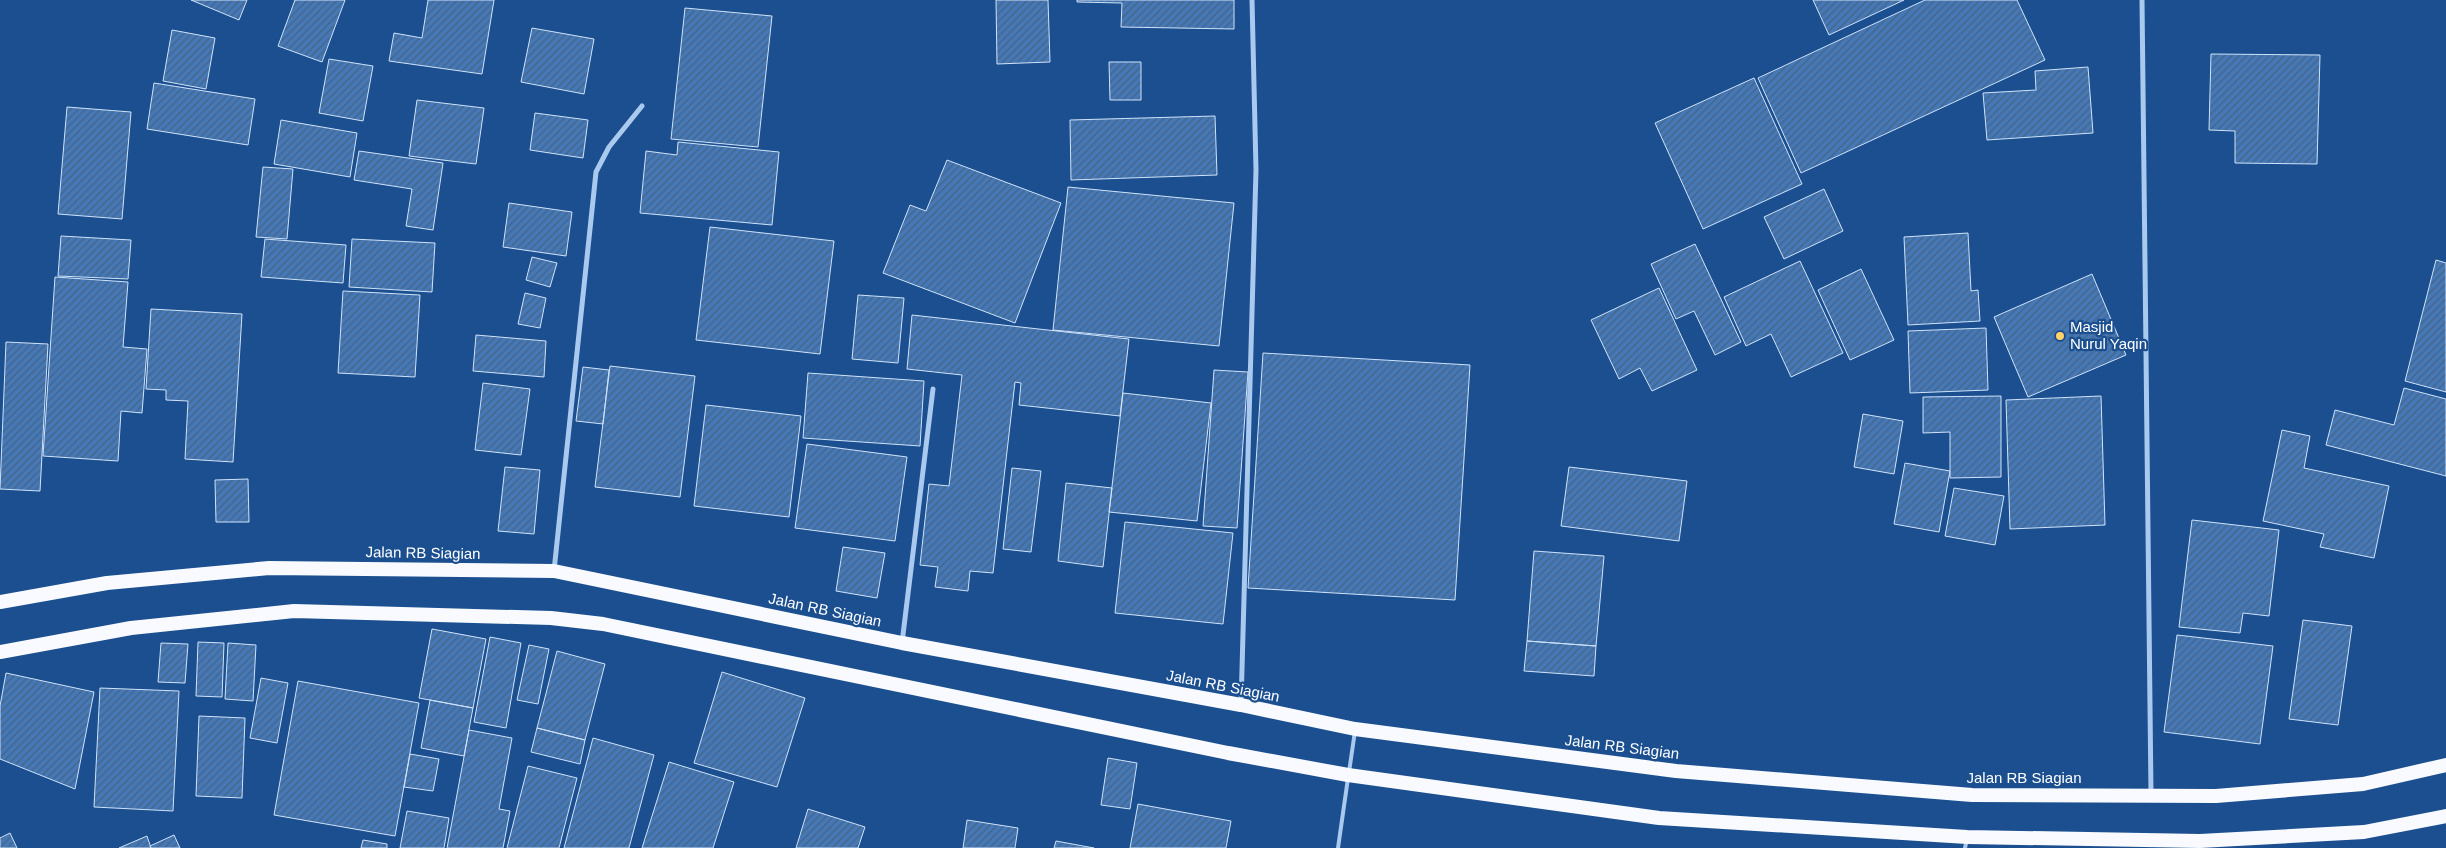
<svg xmlns="http://www.w3.org/2000/svg" width="2446" height="848" font-family="Helvetica,sans-serif">
<style>
.building{fill:url(#building-hatch);stroke:#cfe3fa}
.lines{fill:none;stroke-linecap:round;stroke-linejoin:round}
.service{stroke:#a9c9ee;stroke-width:4}
.minor{stroke:#a9c9ee;stroke-width:5}
.trunk{stroke:#f8faff;stroke-width:14}
.poi-dot{fill:#ffd166;stroke:#1b4f8f;stroke-width:2}
.labels{text-anchor:middle;stroke-width:4.5;stroke-linejoin:round;paint-order:stroke}
.poi-label{font-size:15px;fill:#fff;stroke:#1b4f8f;text-anchor:start}
.street-label{font-size:15px;fill:#fff;stroke:#1b4f8f}
</style>
<defs>
<pattern id="building-hatch" width="6" height="6" patternUnits="userSpaceOnUse" patternTransform="scale(1.25)"><rect width="6" height="6" fill="#4478b7"/><path d="M-1 1l2-2M0 6l6-6M5 7l2-2" fill="none" stroke="#486282"/></pattern>
</defs>
<rect width="100%" height="100%" fill="#1b4f8f"/>
<!-- building -->
<path class="building" d="M 191,0 L 247,0 L 239,20 Z
M 295,0 L 345,0 L 322,62 L 278,46 Z
M 428,0 L 494,0 L 482,74 L 389,61 L 394,33 L 422,38 Z
M 996,0 L 1048,0 L 1050,62 L 997,64 Z
M 1077,0 L 1234,0 L 1234,29 L 1121,27 L 1122,3 L 1077,2 Z
M 1813,0 L 1904,0 L 1829,35 Z
M 1925,0 L 2017,0 L 2045,60 L 1801,173 L 1758,78 Z
M 685,8 L 772,16 L 758,147 L 671,139 Z
M 532,28 L 594,39 L 584,94 L 521,82 Z
M 172,30 L 215,38 L 206,89 L 163,81 Z
M 2211,54 L 2320,55 L 2317,164 L 2235,163 L 2235,131 L 2209,130 Z
M 329,59 L 373,66 L 363,121 L 319,113 Z
M 1109,62 L 1141,62 L 1141,100 L 1110,100 Z
M 2088,67 L 2093,133 L 1987,140 L 1983,93 L 2036,90 L 2035,71 Z
M 1754,78 L 1802,184 L 1703,229 L 1655,123 Z
M 154,83 L 255,99 L 248,145 L 147,129 Z
M 417,100 L 484,108 L 476,164 L 409,156 Z
M 67,107 L 131,112 L 122,219 L 58,214 Z
M 535,113 L 588,120 L 583,158 L 530,150 Z
M 1215,116 L 1217,175 L 1071,180 L 1070,120 Z
M 281,120 L 357,133 L 350,177 L 274,164 Z
M 678,142 L 779,152 L 772,225 L 640,213 L 646,151 L 677,155 Z
M 359,151 L 443,163 L 433,230 L 406,226 L 412,189 L 354,180 Z
M 947,160 L 1061,203 L 1015,323 L 883,273 L 910,205 L 926,211 Z
M 263,167 L 293,169 L 287,239 L 256,237 Z
M 1068,187 L 1234,203 L 1219,346 L 1053,330 Z
M 1824,189 L 1843,231 L 1784,259 L 1764,217 Z
M 509,203 L 572,212 L 566,256 L 503,247 Z
M 710,227 L 834,241 L 820,354 L 696,340 Z
M 1968,233 L 1971,291 L 1978,290 L 1980,321 L 1908,325 L 1904,237 Z
M 61,236 L 131,240 L 128,279 L 58,276 Z
M 265,239 L 346,245 L 343,283 L 261,277 Z
M 352,239 L 435,243 L 432,292 L 349,287 Z
M 1695,244 L 1741,342 L 1715,355 L 1694,311 L 1676,319 L 1651,264 Z
M 532,257 L 557,263 L 550,287 L 526,280 Z
M 2436,260 L 2446,263 L 2446,392 L 2405,381 Z
M 1800,261 L 1843,353 L 1791,377 L 1771,334 L 1746,346 L 1724,297 Z
M 1861,269 L 1894,340 L 1850,360 L 1818,290 Z
M 2092,274 L 2126,355 L 2028,397 L 1994,317 Z
M 55,277 L 128,282 L 123,347 L 147,349 L 142,413 L 121,411 L 118,461 L 43,456 Z
M 1659,288 L 1697,370 L 1652,391 L 1640,368 L 1619,379 L 1591,320 Z
M 343,291 L 420,295 L 415,377 L 338,373 Z
M 525,293 L 546,298 L 540,328 L 518,324 Z
M 858,295 L 904,298 L 898,363 L 852,359 Z
M 151,309 L 242,314 L 233,462 L 185,459 L 188,401 L 166,400 L 166,390 L 146,389 Z
M 912,315 L 1129,339 L 1120,416 L 1019,405 L 1021,383 L 1015,382 L 993,573 L 970,571 L 968,591 L 935,587 L 938,567 L 920,565 L 929,484 L 949,486 L 962,375 L 907,369 Z
M 1986,328 L 1988,390 L 1910,393 L 1908,331 Z
M 476,335 L 546,341 L 544,377 L 473,371 Z
M 6,342 L 48,344 L 40,491 L 0,489 Z
M 1263,353 L 1470,365 L 1455,600 L 1248,588 Z
M 610,366 L 695,376 L 680,497 L 595,487 Z
M 583,367 L 609,370 L 603,424 L 576,421 Z
M 1214,370 L 1248,372 L 1237,528 L 1203,526 Z
M 808,373 L 924,381 L 920,446 L 803,438 Z
M 483,383 L 530,389 L 521,455 L 475,450 Z
M 2404,388 L 2446,399 L 2446,476 L 2326,445 L 2335,410 L 2394,425 Z
M 1123,393 L 1211,403 L 1197,521 L 1109,512 Z
M 2001,396 L 2001,477 L 1950,478 L 1950,432 L 1923,433 L 1923,397 Z
M 2101,396 L 2105,525 L 2010,529 L 2006,400 Z
M 706,405 L 801,416 L 789,517 L 694,506 Z
M 1863,414 L 1903,421 L 1894,474 L 1854,467 Z
M 2282,430 L 2310,436 L 2304,468 L 2389,486 L 2374,558 L 2320,547 L 2324,534 L 2263,521 Z
M 807,444 L 907,457 L 895,541 L 795,528 Z
M 1905,463 L 1950,471 L 1939,532 L 1894,524 Z
M 505,467 L 540,470 L 534,534 L 498,531 Z
M 1569,467 L 1687,481 L 1679,541 L 1561,526 Z
M 1012,468 L 1041,471 L 1031,552 L 1003,549 Z
M 248,479 L 249,522 L 216,522 L 215,480 Z
M 1066,483 L 1112,488 L 1103,567 L 1058,561 Z
M 1954,488 L 2004,496 L 1995,545 L 1945,536 Z
M 2192,520 L 2279,530 L 2269,616 L 2243,613 L 2240,633 L 2179,627 Z
M 1125,522 L 1233,533 L 1223,624 L 1115,613 Z
M 843,547 L 885,553 L 877,598 L 836,591 Z
M 1534,551 L 1604,556 L 1596,646 L 1527,641 Z
M 2303,620 L 2352,626 L 2338,725 L 2289,719 Z
M 432,629 L 486,639 L 473,708 L 419,698 Z
M 2177,635 L 2273,646 L 2260,744 L 2164,732 Z
M 490,637 L 521,643 L 506,728 L 474,722 Z
M 1527,641 L 1596,646 L 1594,676 L 1524,671 Z
M 198,642 L 224,643 L 222,697 L 196,696 Z
M 161,643 L 188,644 L 185,683 L 158,682 Z
M 228,643 L 256,645 L 253,701 L 225,699 Z
M 529,645 L 549,649 L 538,704 L 517,700 Z
M 557,651 L 605,664 L 585,740 L 537,728 Z
M 722,672 L 805,698 L 777,787 L 694,763 Z
M 6,673 L 94,692 L 75,789 L 0,759 L 0,706 Z
M 261,678 L 288,683 L 277,743 L 250,738 Z
M 298,681 L 419,703 L 395,836 L 274,815 Z
M 100,688 L 179,691 L 173,811 L 94,807 Z
M 430,700 L 473,708 L 464,756 L 421,748 Z
M 199,716 L 245,718 L 242,798 L 196,796 Z
M 537,728 L 585,740 L 580,764 L 531,752 Z
M 469,730 L 512,738 L 499,809 L 510,811 L 503,848 L 447,848 Z
M 593,738 L 654,755 L 629,848 L 564,848 Z
M 410,754 L 439,759 L 433,791 L 404,787 Z
M 1108,758 L 1137,763 L 1130,809 L 1101,805 Z
M 669,762 L 734,782 L 713,848 L 642,848 Z
M 528,766 L 577,778 L 559,848 L 507,848 Z
M 1138,804 L 1231,821 L 1226,848 L 1130,848 Z
M 808,809 L 865,827 L 858,848 L 796,848 Z
M 407,811 L 449,818 L 444,848 L 400,848 Z
M 967,820 L 1018,828 L 1015,848 L 963,848 Z
M 10,833 L 17,848 L 0,848 L 0,838 Z
M 174,835 L 180,848 L 151,848 L 150,846 Z
M 147,836 L 151,848 L 119,848 Z
M 363,840 L 387,844 L 387,848 L 361,848 Z
M 1056,841 L 1094,848 L 1054,848 Z"/>
<g class="lines">
<!-- service -->
<path class="service" d="M 1349,772 L 1355,731
M 1338,848 L 1348,778
M 1965,848 L 1967,839"/>
<!-- minor -->
<path class="minor" d="M 2142,0 L 2151,794
M 554,571 L 596,172 L 609,147 L 642,106
M 902,643 L 933,389
M 1241,705 L 1256,170 L 1252,0"/>
<!-- trunk -->
<path class="trunk" d="M 0,602 L 107,583 L 269,568 L 554,571 L 902,643 L 1241,705 L 1355,729 L 1676,771 L 1972,795 L 2216,796 L 2363,784 L 2446,765
M 0,652 L 131,628 L 294,611 L 551,618 L 603,624 L 1228,753 L 1348,775 L 1659,818 L 1967,837 L 2200,841 L 2364,832 L 2446,816"/>
</g>
<!-- markers -->
<circle class="poi-dot" cx="2060" cy="336" r="5"/>
<g class="labels">
<!-- poi labels -->
<g class="poi-label">
<text x="2070" y="332">Masjid<tspan x="2070" dy="17">Nurul Yaqin</tspan></text>
</g>
<!-- street labels -->
<g class="street-label">
<text transform="translate(423 553) rotate(1)" y="5">Jalan RB Siagian</text>
<text transform="translate(825 610) rotate(12)" y="5">Jalan RB Siagian</text>
<text transform="translate(1223 686) rotate(11)" y="5">Jalan RB Siagian</text>
<text transform="translate(1622 747) rotate(7)" y="5">Jalan RB Siagian</text>
<text x="2024" y="783">Jalan RB Siagian</text>
</g>
</g>
</svg>
